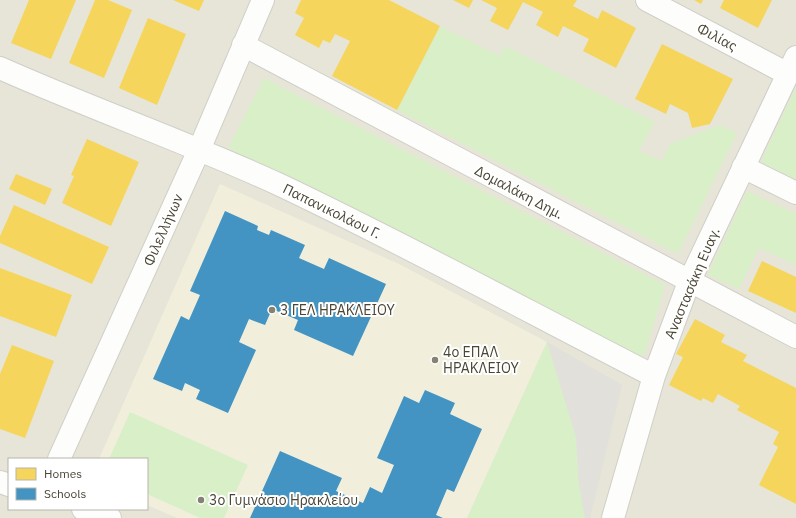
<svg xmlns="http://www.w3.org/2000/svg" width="796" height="518" font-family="'IBM Plex Sans',sans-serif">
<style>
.residential{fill:#e7e5d7;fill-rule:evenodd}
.education{fill:#f1efdc}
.green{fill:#d8efc8}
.parking{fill:#e1e0da}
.homes{fill:#f6d55c}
.schools{fill:#4393c3}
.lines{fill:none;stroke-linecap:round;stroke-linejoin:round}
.street-casing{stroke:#d0cfc8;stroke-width:24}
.street{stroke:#fdfdfc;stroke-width:22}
.poi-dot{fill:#858274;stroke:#fff;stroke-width:1.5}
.labels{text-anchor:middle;stroke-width:4;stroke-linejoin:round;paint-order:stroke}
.street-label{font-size:14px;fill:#4a4635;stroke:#fff}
.poi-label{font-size:14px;fill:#4a4635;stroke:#fff;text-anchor:start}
</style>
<rect width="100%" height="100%" fill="#f2f1ea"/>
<!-- residential -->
<path class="residential" d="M 0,0 L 796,0 L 796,518 L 0,518 ZM 9,459 L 147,459 L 147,509 L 9,509 Z"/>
<!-- education -->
<path class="education" d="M 220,184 L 399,264 L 547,342 L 467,518 L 177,518 L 147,505 L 147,459 L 99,459 Z"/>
<!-- green -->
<path class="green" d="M 440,26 L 500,56 L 505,46 L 655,122 L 639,151 L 662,161 L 670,144 L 720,125 L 737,133 L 678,254 L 397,110 Z
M 264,78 L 665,285 L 645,353 L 634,360 L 228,148 Z
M 796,87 L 796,180 L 761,162 Z
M 747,191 L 796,214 L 796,265 L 759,248 L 739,289 L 708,275 Z
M 547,342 L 576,437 L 579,485 L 585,518 L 467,518 Z
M 130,412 L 248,465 L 224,518 L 200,518 L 147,494 L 147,459 L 109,459 Z"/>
<!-- parking -->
<path class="parking" d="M 547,342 L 622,385 L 590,518 L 585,518 L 579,485 L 576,437 Z"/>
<!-- homes -->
<path class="homes" d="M 29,0 L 76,0 L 51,59 L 11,43 Z
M 95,0 L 108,0 L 132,10 L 104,78 L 69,63 Z
M 173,0 L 204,0 L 199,11 Z
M 301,0 L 389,0 L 440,26 L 397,110 L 332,76 L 350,41 L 335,34 L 330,43 L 323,40 L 319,48 L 295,35 L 304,18 L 295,13 Z
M 453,0 L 473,0 L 469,8 Z
M 481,0 L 577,0 L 573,6 L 598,19 L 602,10 L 636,28 L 616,68 L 583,51 L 589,39 L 563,26 L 558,37 L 536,25 L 543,12 L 523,2 L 508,30 L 490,21 L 497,8 Z
M 694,0 L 703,0 L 701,4 Z
M 724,0 L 772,0 L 758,28 L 720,8 Z
M 148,18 L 186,34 L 157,105 L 119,88 Z
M 662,44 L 733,79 L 710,124 L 692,128 L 688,113 L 670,104 L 666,114 L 635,99 Z
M 87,139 L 139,162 L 111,226 L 62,203 L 74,176 L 71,175 Z
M 16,174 L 52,189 L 45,205 L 9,189 Z
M 14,205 L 109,247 L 92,284 L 0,243 L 0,236 Z
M 762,261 L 796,277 L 796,313 L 748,291 Z
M 0,268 L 72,295 L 56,337 L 0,316 Z
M 695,319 L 725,335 L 721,342 L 747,355 L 743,361 L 796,388 L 796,504 L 759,485 L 778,447 L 773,444 L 779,432 L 737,410 L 740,406 L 718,394 L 713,403 L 703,398 L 701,401 L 669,385 L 683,357 L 676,354 Z
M 12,345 L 54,361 L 25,438 L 0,429 L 0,374 Z"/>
<!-- schools -->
<path class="schools" d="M 225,211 L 258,226 L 257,230 L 269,235 L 271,230 L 305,245 L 299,258 L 324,269 L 329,258 L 386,284 L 353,356 L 294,330 L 298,320 L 272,309 L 265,325 L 249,319 L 239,342 L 256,350 L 228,413 L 196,399 L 200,390 L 185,383 L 182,391 L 153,379 L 181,316 L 189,320 L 200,295 L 190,291 Z
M 425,390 L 455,403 L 450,414 L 482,429 L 454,492 L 447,489 L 436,515 L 443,518 L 250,518 L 280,451 L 342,478 L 336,491 L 363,503 L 370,487 L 382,493 L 394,465 L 377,458 L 404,396 L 419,403 Z"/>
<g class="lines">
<defs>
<path id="street" d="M 647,0 L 788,74
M 243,45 L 796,337
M 0,68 C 92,109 187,142 278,184 C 405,244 529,312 654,376
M 743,167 L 796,193
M 59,459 L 199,150 L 263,0
M 0,482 L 9,485
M 83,509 L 110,518
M 613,518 L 654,376 L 689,282 L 796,57"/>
</defs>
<!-- street casing -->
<use href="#street" class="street-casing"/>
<!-- street -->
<use href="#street" class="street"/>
</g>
<!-- markers -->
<g class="poi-dot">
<circle cx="272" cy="310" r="4"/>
<circle cx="435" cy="360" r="4"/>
<circle cx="201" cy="500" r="4"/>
</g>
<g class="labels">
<!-- street labels -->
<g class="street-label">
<text transform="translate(717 37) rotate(28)" y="5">Φιλίας</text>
<text transform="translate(519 192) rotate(28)" y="5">Δομαλάκη Δημ.</text>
<text transform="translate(332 211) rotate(26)" y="5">Παπανικολάου Γ.</text>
<text transform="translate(163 230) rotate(-66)" y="5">Φιλελλήνων</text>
<text transform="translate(692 283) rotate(-67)" y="5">Αναστασάκη Ευαγ.</text>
</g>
<!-- poi labels -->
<g class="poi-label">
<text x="280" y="315">3 ΓΕΛ ΗΡΑΚΛΕΙΟΥ</text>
<text x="443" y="357">4ο ΕΠΑΛ<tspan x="443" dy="16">ΗΡΑΚΛΕΙΟΥ</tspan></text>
<text x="209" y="505">3ο Γυμνάσιο Ηρακλείου</text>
</g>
</g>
<!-- legend -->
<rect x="8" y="458" width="140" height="52" fill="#ffffff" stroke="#b7b5ae"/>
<rect x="16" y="468" width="20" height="12" fill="#f6d55c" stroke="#b7b5ae"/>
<text x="44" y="478" font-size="12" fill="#4a4635">Homes</text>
<rect x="16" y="488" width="20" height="12" fill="#4393c3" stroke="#b7b5ae"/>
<text x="44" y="498" font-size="12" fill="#4a4635">Schools</text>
</svg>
